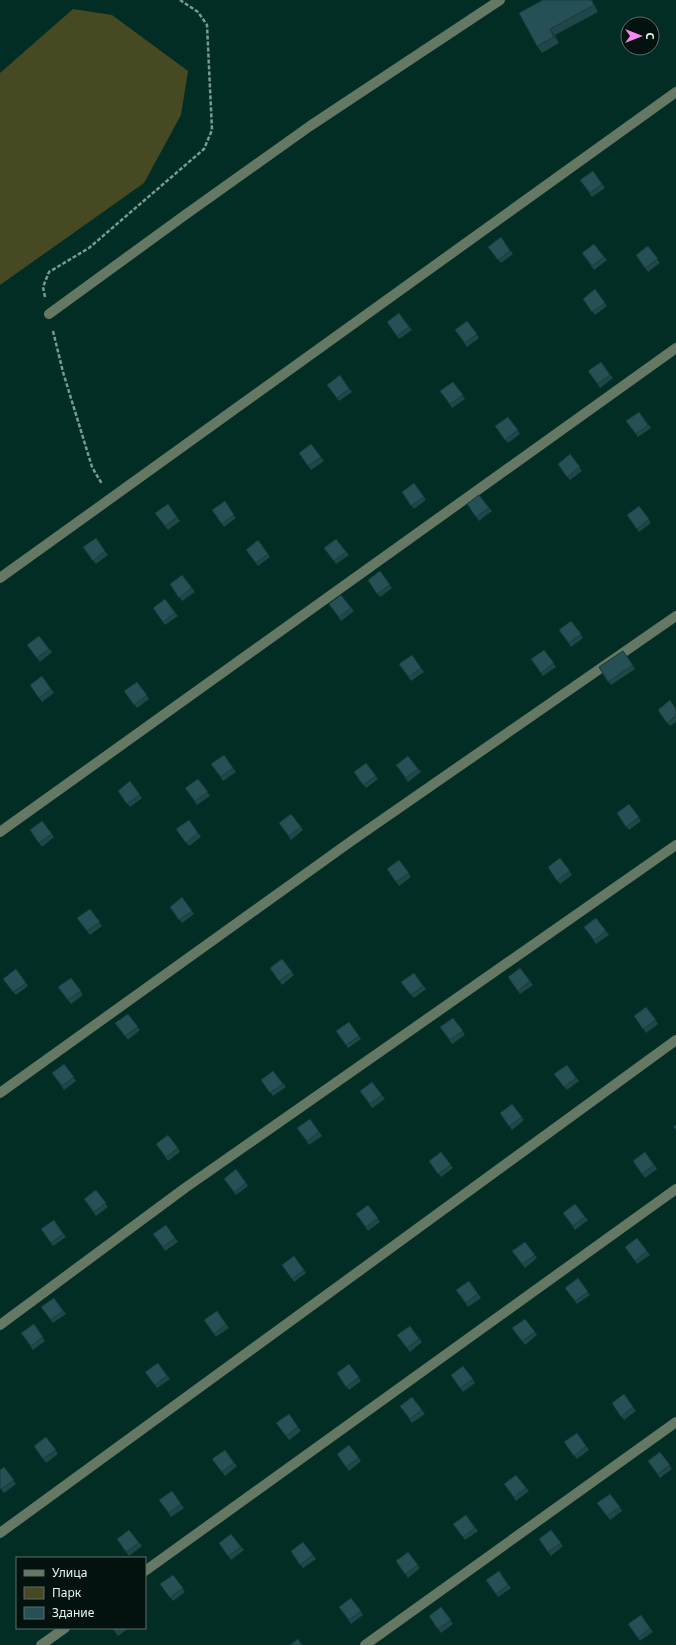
<svg xmlns="http://www.w3.org/2000/svg" width="676" height="1645" font-family="'Noto Sans',sans-serif">
<style>
.green{fill:#464922}
.lines{fill:none;stroke-linecap:round;stroke-linejoin:round}
.path{stroke:#7a9992;stroke-width:2.5;stroke-dasharray:4 2;stroke-linecap:butt}
.minor{stroke:#657863;stroke-width:10}
.wall{fill:#20464a}
.shaded-wall{fill:#1a393c}
.building{fill:#255156;stroke:#1a393c}
</style>
<rect width="100%" height="100%" fill="#022d24"/>
<!-- green -->
<path class="green" d="M 73,9 L 112,15 L 188,71 L 181,115 L 144,183 L 0,285 L 0,73 Z"/>
<g class="lines">
<!-- path -->
<path class="path" d="M 45,297 L 43,287 L 49,272 L 89,248 L 204,149 L 212,130 L 207,25 L 198,12 L 180,0
M 53,331 L 63,372 L 92,467 L 102,484"/>
<!-- minor -->
<path class="minor" d="M 49,314 L 185,215 L 310,126 L 500,0
M 0,578 L 676,92
M 0,832 L 676,348
M 0,1093 L 350,842 L 676,616
M 0,1325 L 185,1188 L 676,845
M 0,1533 L 676,1040
M 145,1571 L 676,1189
M 41,1645 L 65,1628
M 365,1645 L 676,1422"/>
</g>
<!-- wall -->
<path class="wall" d="M 543,0 L 592,0 L 598,12 L 555,35 L 559,43 L 542,53 L 537,46 Z
M 593,171 L 605,188 L 592,197 L 580,180 Z
M 501,237 L 513,254 L 501,263 L 488,247 Z
M 594,244 L 607,260 L 594,270 L 582,253 Z
M 648,246 L 660,263 L 648,272 L 636,255 Z
M 595,289 L 607,306 L 595,315 L 583,299 Z
M 399,313 L 412,330 L 399,339 L 387,322 Z
M 467,321 L 479,338 L 467,347 L 455,330 Z
M 601,362 L 613,378 L 600,388 L 588,371 Z
M 340,375 L 352,392 L 339,401 L 327,385 Z
M 453,382 L 465,399 L 452,408 L 440,391 Z
M 639,412 L 651,428 L 638,437 L 626,421 Z
M 508,417 L 520,434 L 508,443 L 495,426 Z
M 299,453 L 321,457 L 324,461 L 311,470 Z
M 570,454 L 582,471 L 570,480 L 558,464 Z
M 414,483 L 426,500 L 414,509 L 402,492 Z
M 479,495 L 492,511 L 479,521 L 467,504 Z
M 225,501 L 236,518 L 224,527 L 212,510 Z
M 168,504 L 180,521 L 168,530 L 155,513 Z
M 639,506 L 651,523 L 639,532 L 627,515 Z
M 336,539 L 349,555 L 336,564 L 324,548 Z
M 258,540 L 270,557 L 258,566 L 246,550 Z
M 83,547 L 105,551 L 108,555 L 96,564 Z
M 380,571 L 392,588 L 380,597 L 368,580 Z
M 182,575 L 195,592 L 182,601 L 170,584 Z
M 341,595 L 354,611 L 341,621 L 329,604 Z
M 165,599 L 178,616 L 165,625 L 153,608 Z
M 571,621 L 583,638 L 571,647 L 559,630 Z
M 39,636 L 52,652 L 40,662 L 27,645 Z
M 544,650 L 556,667 L 543,676 L 531,659 Z
M 623,651 L 635,669 L 611,685 L 599,667 Z
M 412,655 L 424,672 L 411,681 L 399,664 Z
M 42,676 L 54,693 L 42,702 L 30,685 Z
M 137,682 L 149,699 L 137,708 L 124,691 Z
M 676,709 L 676,722 L 670,726 L 658,710 Z
M 224,755 L 236,772 L 223,781 L 211,764 Z
M 408,756 L 421,772 L 408,782 L 396,765 Z
M 366,763 L 378,779 L 366,788 L 354,772 Z
M 198,779 L 210,796 L 197,805 L 185,788 Z
M 130,781 L 142,798 L 130,807 L 118,791 Z
M 629,804 L 641,821 L 629,830 L 617,813 Z
M 291,814 L 303,830 L 291,840 L 279,823 Z
M 189,820 L 201,837 L 189,846 L 176,829 Z
M 42,821 L 54,837 L 42,847 L 30,830 Z
M 560,858 L 572,875 L 560,884 L 548,867 Z
M 399,860 L 411,877 L 399,886 L 387,869 Z
M 182,897 L 194,914 L 182,923 L 170,907 Z
M 90,909 L 102,926 L 90,935 L 77,918 Z
M 596,918 L 609,935 L 596,944 L 584,927 Z
M 282,959 L 294,975 L 282,985 L 270,968 Z
M 520,968 L 533,985 L 520,994 L 508,977 Z
M 16,969 L 28,986 L 16,995 L 3,979 Z
M 414,973 L 426,989 L 414,998 L 401,982 Z
M 71,978 L 83,995 L 71,1004 L 58,987 Z
M 646,1007 L 658,1024 L 646,1033 L 634,1016 Z
M 128,1014 L 140,1030 L 128,1040 L 115,1023 Z
M 453,1018 L 465,1035 L 452,1044 L 440,1027 Z
M 349,1022 L 361,1039 L 348,1048 L 336,1031 Z
M 64,1064 L 76,1081 L 64,1090 L 52,1073 Z
M 567,1065 L 579,1081 L 567,1090 L 554,1074 Z
M 273,1071 L 286,1087 L 273,1096 L 261,1080 Z
M 372,1082 L 385,1099 L 372,1108 L 360,1091 Z
M 512,1104 L 524,1120 L 512,1130 L 500,1113 Z
M 310,1119 L 322,1136 L 309,1145 L 297,1128 Z
M 156,1144 L 178,1148 L 180,1152 L 168,1161 Z
M 441,1152 L 453,1168 L 441,1177 L 429,1161 Z
M 645,1152 L 657,1169 L 645,1178 L 633,1161 Z
M 236,1169 L 248,1186 L 236,1195 L 224,1179 Z
M 96,1190 L 108,1207 L 96,1216 L 84,1199 Z
M 575,1204 L 588,1220 L 575,1230 L 563,1213 Z
M 368,1205 L 380,1222 L 368,1231 L 356,1214 Z
M 54,1220 L 66,1237 L 53,1246 L 41,1229 Z
M 166,1225 L 178,1242 L 165,1251 L 153,1234 Z
M 637,1238 L 650,1255 L 637,1264 L 625,1247 Z
M 525,1242 L 537,1258 L 525,1268 L 512,1251 Z
M 294,1256 L 306,1273 L 294,1282 L 282,1265 Z
M 578,1278 L 590,1295 L 577,1304 L 565,1288 Z
M 469,1281 L 481,1298 L 468,1307 L 456,1290 Z
M 54,1298 L 66,1314 L 53,1323 L 41,1307 Z
M 217,1311 L 229,1328 L 216,1337 L 204,1320 Z
M 525,1319 L 537,1335 L 525,1345 L 512,1328 Z
M 34,1324 L 45,1341 L 33,1350 L 21,1333 Z
M 410,1326 L 422,1342 L 410,1352 L 397,1335 Z
M 158,1363 L 170,1379 L 157,1388 L 145,1372 Z
M 349,1364 L 361,1381 L 349,1390 L 337,1373 Z
M 463,1366 L 475,1383 L 463,1392 L 451,1375 Z
M 624,1394 L 636,1411 L 624,1420 L 612,1403 Z
M 412,1397 L 425,1414 L 412,1423 L 400,1406 Z
M 289,1414 L 301,1431 L 289,1440 L 276,1423 Z
M 577,1433 L 589,1450 L 577,1459 L 564,1442 Z
M 46,1437 L 58,1454 L 46,1463 L 34,1446 Z
M 349,1445 L 361,1461 L 349,1471 L 337,1454 Z
M 225,1450 L 237,1466 L 225,1476 L 212,1459 Z
M 660,1452 L 672,1469 L 660,1478 L 648,1461 Z
M 4,1467 L 16,1484 L 4,1493 L 0,1488 Z
M 516,1475 L 529,1491 L 516,1501 L 504,1484 Z
M 172,1491 L 184,1508 L 171,1517 L 159,1500 Z
M 597,1503 L 620,1507 L 622,1511 L 610,1520 Z
M 466,1515 L 478,1531 L 465,1540 L 453,1524 Z
M 129,1530 L 142,1546 L 129,1556 L 117,1539 Z
M 551,1530 L 563,1546 L 551,1556 L 539,1539 Z
M 231,1534 L 244,1550 L 231,1560 L 219,1543 Z
M 303,1542 L 316,1559 L 303,1568 L 291,1551 Z
M 408,1552 L 420,1568 L 408,1578 L 396,1561 Z
M 499,1571 L 511,1588 L 498,1597 L 486,1580 Z
M 173,1575 L 185,1592 L 173,1601 L 160,1584 Z
M 351,1598 L 363,1615 L 351,1624 L 339,1607 Z
M 441,1607 L 453,1624 L 441,1633 L 429,1616 Z
M 641,1615 L 653,1632 L 640,1641 L 628,1624 Z
M 112,1628 L 129,1628 L 118,1636 Z"/>
<!-- shaded-wall -->
<path class="shaded-wall" d="M 591,0 L 592,0 L 598,12 L 594,5 Z
M 550,29 L 555,35 L 559,43 L 554,37 Z"/>
<!-- building -->
<path class="building" d="M 543,0 L 591,0 L 594,5 L 550,29 L 554,37 L 537,46 L 519,13 Z
M 593,171 L 602,184 L 590,193 L 580,180 Z
M 501,237 L 510,251 L 498,260 L 488,247 Z
M 594,244 L 604,257 L 592,266 L 582,253 Z
M 648,246 L 658,259 L 645,268 L 636,255 Z
M 595,289 L 605,303 L 592,312 L 583,299 Z
M 399,313 L 409,327 L 397,336 L 387,322 Z
M 467,321 L 477,334 L 465,343 L 455,330 Z
M 601,362 L 610,375 L 598,384 L 588,371 Z
M 340,375 L 349,389 L 337,398 L 327,385 Z
M 453,382 L 463,395 L 450,404 L 440,391 Z
M 639,412 L 648,425 L 636,434 L 626,421 Z
M 508,417 L 518,430 L 505,440 L 495,426 Z
M 311,444 L 321,457 L 308,466 L 299,453 Z
M 570,454 L 580,467 L 567,477 L 558,464 Z
M 414,483 L 424,497 L 411,506 L 402,492 Z
M 479,495 L 489,508 L 476,517 L 467,504 Z
M 225,501 L 234,515 L 222,524 L 212,510 Z
M 168,504 L 177,517 L 165,526 L 155,513 Z
M 639,506 L 649,519 L 637,529 L 627,515 Z
M 96,538 L 105,551 L 93,561 L 83,547 Z
M 336,539 L 346,552 L 334,561 L 324,548 Z
M 258,540 L 268,554 L 256,563 L 246,550 Z
M 380,571 L 390,585 L 377,594 L 368,580 Z
M 182,575 L 192,588 L 179,598 L 170,584 Z
M 341,595 L 351,608 L 339,617 L 329,604 Z
M 165,599 L 175,613 L 163,622 L 153,608 Z
M 571,621 L 581,634 L 569,643 L 559,630 Z
M 39,636 L 49,649 L 37,658 L 27,645 Z
M 544,650 L 554,663 L 541,673 L 531,659 Z
M 623,651 L 633,665 L 608,682 L 599,667 Z
M 412,655 L 421,668 L 409,677 L 399,664 Z
M 42,676 L 51,689 L 39,698 L 30,685 Z
M 137,682 L 147,695 L 134,705 L 124,691 Z
M 670,700 L 676,709 L 676,716 L 667,723 L 658,710 Z
M 224,755 L 233,768 L 221,777 L 211,764 Z
M 408,756 L 418,769 L 406,778 L 396,765 Z
M 366,763 L 376,776 L 363,785 L 354,772 Z
M 198,779 L 208,792 L 195,801 L 185,788 Z
M 130,781 L 140,795 L 127,804 L 118,791 Z
M 629,804 L 639,817 L 626,827 L 617,813 Z
M 291,814 L 301,827 L 289,836 L 279,823 Z
M 189,820 L 198,833 L 186,843 L 176,829 Z
M 42,821 L 52,834 L 39,843 L 30,830 Z
M 560,858 L 570,871 L 557,881 L 548,867 Z
M 399,860 L 409,873 L 396,882 L 387,869 Z
M 182,897 L 192,911 L 179,920 L 170,907 Z
M 90,909 L 100,922 L 87,931 L 77,918 Z
M 596,918 L 606,931 L 594,940 L 584,927 Z
M 282,959 L 292,972 L 279,981 L 270,968 Z
M 520,968 L 530,981 L 518,991 L 508,977 Z
M 16,969 L 26,983 L 13,992 L 3,979 Z
M 414,973 L 423,986 L 411,995 L 401,982 Z
M 71,978 L 81,991 L 68,1000 L 58,987 Z
M 646,1007 L 656,1020 L 643,1029 L 634,1016 Z
M 128,1014 L 138,1027 L 125,1036 L 115,1023 Z
M 453,1018 L 463,1031 L 450,1040 L 440,1027 Z
M 349,1022 L 359,1036 L 346,1045 L 336,1031 Z
M 64,1064 L 74,1077 L 62,1086 L 52,1073 Z
M 567,1065 L 576,1078 L 564,1087 L 554,1074 Z
M 273,1071 L 283,1084 L 270,1093 L 261,1080 Z
M 372,1082 L 382,1095 L 370,1104 L 360,1091 Z
M 512,1104 L 522,1117 L 509,1126 L 500,1113 Z
M 310,1119 L 319,1132 L 307,1141 L 297,1128 Z
M 676,1125 L 676,1130 L 673,1127 Z
M 168,1135 L 178,1148 L 166,1157 L 156,1144 Z
M 441,1152 L 451,1165 L 438,1174 L 429,1161 Z
M 645,1152 L 654,1165 L 642,1174 L 633,1161 Z
M 236,1169 L 246,1183 L 234,1192 L 224,1179 Z
M 96,1190 L 106,1203 L 94,1212 L 84,1199 Z
M 575,1204 L 585,1217 L 573,1226 L 563,1213 Z
M 368,1205 L 378,1218 L 366,1227 L 356,1214 Z
M 54,1220 L 63,1234 L 51,1243 L 41,1229 Z
M 166,1225 L 175,1238 L 163,1247 L 153,1234 Z
M 637,1238 L 647,1251 L 635,1261 L 625,1247 Z
M 525,1242 L 535,1255 L 522,1264 L 512,1251 Z
M 294,1256 L 304,1270 L 292,1279 L 282,1265 Z
M 578,1278 L 588,1292 L 575,1301 L 565,1288 Z
M 469,1281 L 478,1294 L 466,1303 L 456,1290 Z
M 54,1298 L 63,1311 L 51,1320 L 41,1307 Z
M 217,1311 L 226,1324 L 214,1334 L 204,1320 Z
M 525,1319 L 535,1332 L 522,1341 L 512,1328 Z
M 34,1324 L 43,1337 L 31,1346 L 21,1333 Z
M 410,1326 L 419,1339 L 407,1348 L 397,1335 Z
M 158,1363 L 167,1376 L 155,1385 L 145,1372 Z
M 349,1364 L 359,1377 L 346,1387 L 337,1373 Z
M 463,1366 L 473,1379 L 460,1388 L 451,1375 Z
M 624,1394 L 633,1407 L 621,1417 L 612,1403 Z
M 412,1397 L 422,1410 L 410,1419 L 400,1406 Z
M 289,1414 L 298,1427 L 286,1436 L 276,1423 Z
M 577,1433 L 586,1446 L 574,1456 L 564,1442 Z
M 46,1437 L 56,1450 L 43,1459 L 34,1446 Z
M 349,1445 L 359,1458 L 346,1467 L 337,1454 Z
M 225,1450 L 234,1463 L 222,1472 L 212,1459 Z
M 660,1452 L 670,1465 L 658,1474 L 648,1461 Z
M 4,1467 L 14,1480 L 1,1489 L 0,1488 L 0,1470 Z
M 516,1475 L 526,1488 L 514,1497 L 504,1484 Z
M 172,1491 L 181,1504 L 169,1513 L 159,1500 Z
M 610,1494 L 620,1507 L 607,1516 L 597,1503 Z
M 466,1515 L 475,1528 L 463,1537 L 453,1524 Z
M 129,1530 L 139,1543 L 126,1552 L 117,1539 Z
M 551,1530 L 561,1543 L 548,1552 L 539,1539 Z
M 231,1534 L 241,1547 L 228,1556 L 219,1543 Z
M 303,1542 L 313,1555 L 300,1565 L 291,1551 Z
M 408,1552 L 418,1565 L 405,1574 L 396,1561 Z
M 499,1571 L 508,1585 L 496,1594 L 486,1580 Z
M 173,1575 L 183,1588 L 170,1598 L 160,1584 Z
M 351,1598 L 361,1611 L 349,1620 L 339,1607 Z
M 441,1607 L 451,1620 L 438,1629 L 429,1616 Z
M 641,1615 L 650,1628 L 638,1638 L 628,1624 Z
M 113,1628 L 121,1628 L 116,1632 Z
M 298,1639 L 302,1645 L 290,1645 Z"/>
<!-- legend -->
<rect x="16" y="1557" width="130" height="72" fill="#03120e" stroke="#5d6f6a"/>
<rect x="24" y="1570" width="20" height="6" fill="#657863" stroke="#5d6f6a"/>
<text x="52" y="1577" font-size="12" fill="#e4faf3">Улица</text>
<rect x="24" y="1587" width="20" height="12" fill="#464922" stroke="#5d6f6a"/>
<text x="52" y="1597" font-size="12" fill="#e4faf3">Парк</text>
<rect x="24" y="1607" width="20" height="12" fill="#255156" stroke="#5d6f6a"/>
<text x="52" y="1617" font-size="12" fill="#e4faf3">Здание</text>
<!-- north arrow -->
<g transform="translate(640 36) rotate(90)"><circle r="19" fill="#03120e" stroke="#5d6f6a"/>
<path d="M0-3L7 15L0 10L-7 15Z" fill="#f589ee"/>
<text y="-6" font-size="11" font-weight="bold" text-anchor="middle" fill="#e4faf3">С</text>
</g>
</svg>
